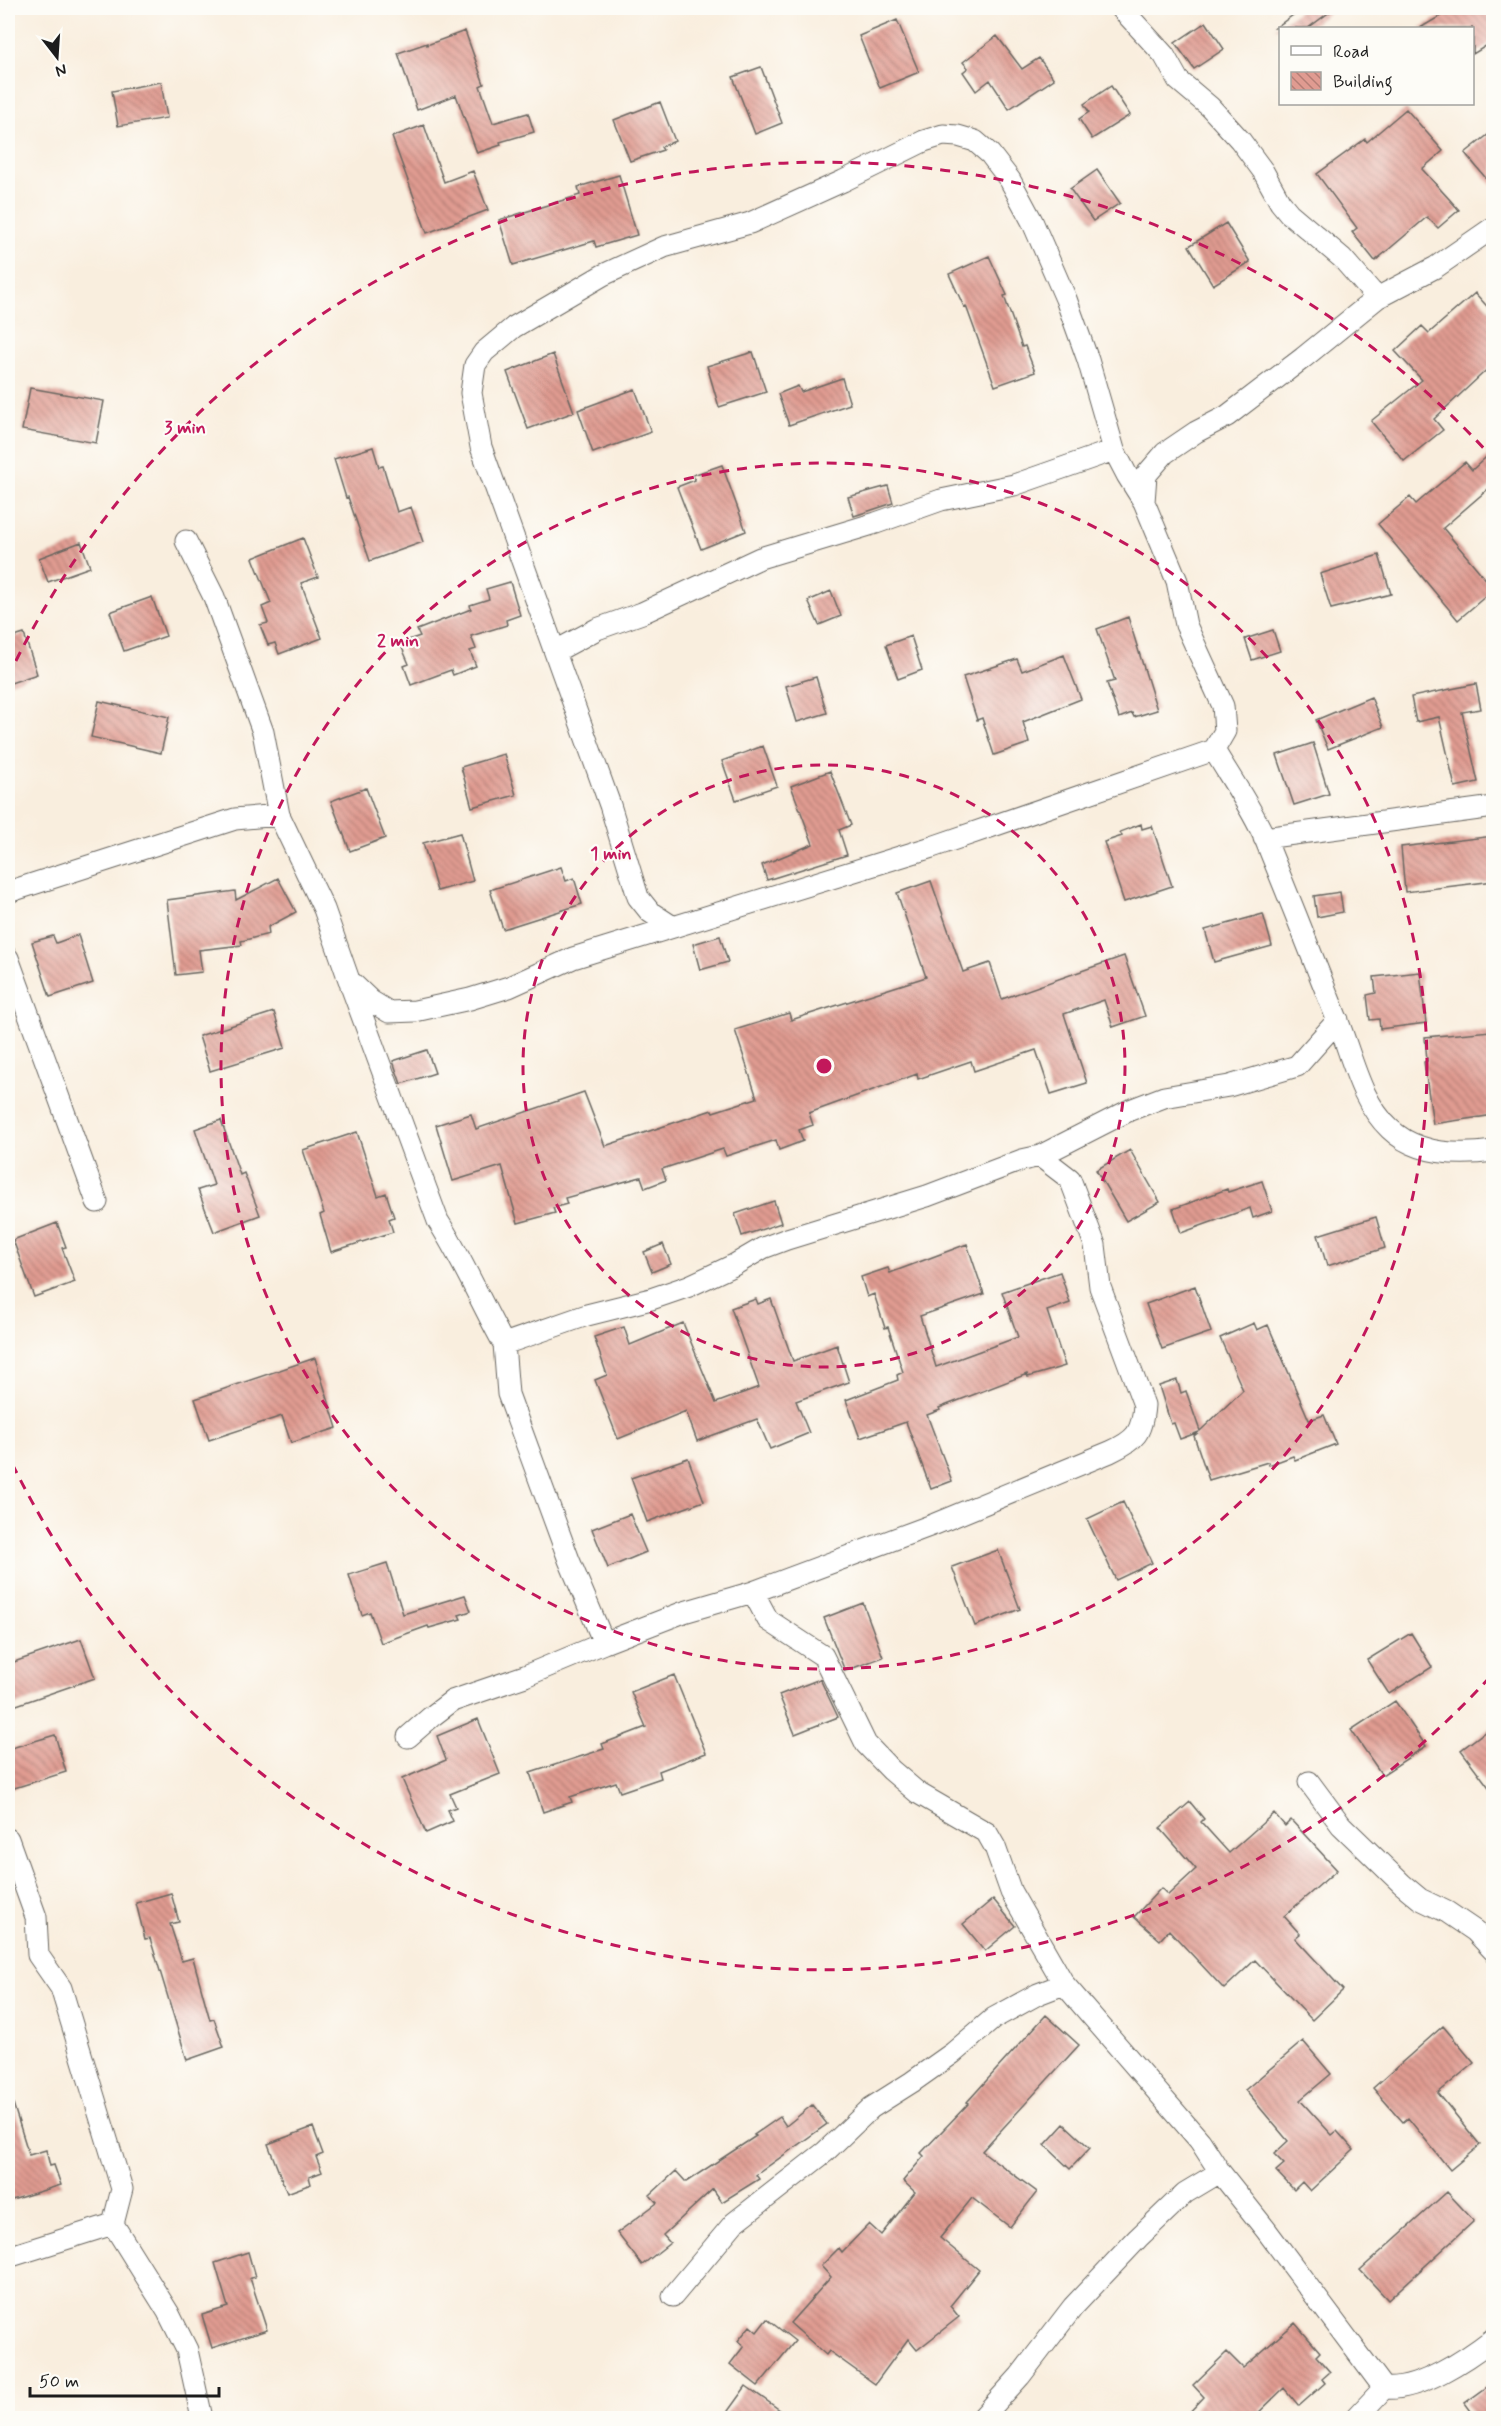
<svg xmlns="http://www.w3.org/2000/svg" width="1501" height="2426" font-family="Mynerve,sans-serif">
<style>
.building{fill:url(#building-back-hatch)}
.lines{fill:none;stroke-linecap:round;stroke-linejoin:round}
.minor-casing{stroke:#696660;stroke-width:23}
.minor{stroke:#fff;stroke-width:21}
.ring{fill:none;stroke:#c2185b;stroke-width:3;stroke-dasharray:10 8}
.centre{fill:#c2185b;stroke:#fdfcf7;stroke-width:3}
.ring-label{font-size:18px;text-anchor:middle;font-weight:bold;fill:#c2185b;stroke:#fdfcf7;stroke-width:4.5;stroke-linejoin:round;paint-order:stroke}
</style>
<defs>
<pattern id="building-back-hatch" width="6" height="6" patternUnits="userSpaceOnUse" patternTransform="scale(1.5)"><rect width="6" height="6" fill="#e09b91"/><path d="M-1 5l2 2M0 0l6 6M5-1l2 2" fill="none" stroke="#b57e76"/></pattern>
</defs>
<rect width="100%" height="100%" fill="#fdfcf7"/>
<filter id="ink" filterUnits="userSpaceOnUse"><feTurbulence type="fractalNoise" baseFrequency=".0167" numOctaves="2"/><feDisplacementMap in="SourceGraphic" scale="12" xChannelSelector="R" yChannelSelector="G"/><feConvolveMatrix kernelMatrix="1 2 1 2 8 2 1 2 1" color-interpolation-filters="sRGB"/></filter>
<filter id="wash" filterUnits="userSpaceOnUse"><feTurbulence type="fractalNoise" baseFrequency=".008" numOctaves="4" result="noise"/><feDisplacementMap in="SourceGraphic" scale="24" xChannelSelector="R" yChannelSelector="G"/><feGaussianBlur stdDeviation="1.35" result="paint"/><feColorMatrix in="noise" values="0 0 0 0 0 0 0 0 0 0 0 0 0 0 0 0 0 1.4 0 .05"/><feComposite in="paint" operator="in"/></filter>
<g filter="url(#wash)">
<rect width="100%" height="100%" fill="#f9eede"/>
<g id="blocks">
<!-- building -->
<path class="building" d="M 1303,8 L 1335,8 L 1308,28 L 1275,28 Z
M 1454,8 L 1494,8 L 1494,41 L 1473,54 L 1473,28 L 1420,28 Z
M 897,20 L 919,72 L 880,88 L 859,36 Z
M 1206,22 L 1224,49 L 1194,69 L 1175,43 Z
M 465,31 L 484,84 L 480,86 L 493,123 L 528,113 L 534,132 L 500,142 L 501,145 L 477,153 L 456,95 L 417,110 L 398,53 L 427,43 L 427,45 Z
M 997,36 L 1022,69 L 1039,58 L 1054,79 L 1009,109 L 990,80 L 976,91 L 963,72 L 968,68 L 963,62 Z
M 761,67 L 782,123 L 755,134 L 733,77 Z
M 161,82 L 167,118 L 118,126 L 112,91 Z
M 1111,86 L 1130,115 L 1092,139 L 1079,119 L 1089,112 L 1084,104 Z
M 660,102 L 675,141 L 661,147 L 663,150 L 630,161 L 614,120 Z
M 1406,109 L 1443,151 L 1422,169 L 1459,210 L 1438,228 L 1427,217 L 1375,261 L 1352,232 L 1357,228 L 1317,174 L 1365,139 L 1367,142 Z
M 424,125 L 444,182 L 473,171 L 488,210 L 427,233 L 392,137 Z
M 1494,130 L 1494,188 L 1465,153 Z
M 1097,170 L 1120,203 L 1093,221 L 1070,189 Z
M 619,175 L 637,235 L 596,247 L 594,241 L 513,265 L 499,220 L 580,195 L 578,187 Z
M 1226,223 L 1250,262 L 1213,285 L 1189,246 Z
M 989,256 L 1007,295 L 1004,296 L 1022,347 L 1025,346 L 1035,372 L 995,386 L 966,306 L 964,307 L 949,274 Z
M 1475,293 L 1494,314 L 1494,363 L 1434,419 L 1443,430 L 1404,461 L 1371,421 L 1422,380 L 1395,351 L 1422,326 L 1429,333 Z
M 753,352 L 766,392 L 719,407 L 707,366 Z
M 553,354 L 574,412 L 528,429 L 507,372 Z
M 842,378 L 850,404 L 789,425 L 778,394 L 798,386 L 801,392 Z
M 30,388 L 104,401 L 96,443 L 22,430 Z
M 635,389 L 651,432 L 593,453 L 578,410 Z
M 373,447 L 379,467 L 383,466 L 397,512 L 411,507 L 423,542 L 370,561 L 348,497 L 346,498 L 334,459 Z
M 1494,450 L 1494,484 L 1443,528 L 1494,589 L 1458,620 L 1378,524 L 1410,497 L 1416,504 L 1465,462 L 1472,470 Z
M 722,465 L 746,531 L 701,549 L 677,487 L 695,480 L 693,475 Z
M 888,486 L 893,503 L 854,516 L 848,497 Z
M 303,538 L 318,577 L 301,583 L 322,638 L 279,654 L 275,643 L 268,645 L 260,625 L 268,623 L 262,607 L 271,603 L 253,558 Z
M 81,542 L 90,567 L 48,582 L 39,558 Z
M 1379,555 L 1391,594 L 1331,609 L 1320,574 Z
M 510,582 L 520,615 L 506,620 L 507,625 L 471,636 L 476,649 L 470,651 L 476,666 L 453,675 L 451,670 L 411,685 L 404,666 L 409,664 L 400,643 L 420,636 L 417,630 L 471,609 L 470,605 L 489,599 L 486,589 Z
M 831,591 L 841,616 L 819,625 L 808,601 Z
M 152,597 L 166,636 L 124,651 L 110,612 Z
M 1128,617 L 1157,710 L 1134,717 L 1132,713 L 1119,718 L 1107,683 L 1115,681 L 1097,629 Z
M 1273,630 L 1280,651 L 1252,660 L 1245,639 Z
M 24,634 L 37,674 L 8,684 L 8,639 Z
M 911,636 L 922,670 L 898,679 L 886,645 Z
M 1064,655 L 1081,699 L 1023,722 L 1029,743 L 994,755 L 982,718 L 977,720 L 963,677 L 1017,659 L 1022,671 Z
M 816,677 L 827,713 L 797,722 L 786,686 Z
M 1476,684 L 1481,709 L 1462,712 L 1478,782 L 1455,787 L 1439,717 L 1416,722 L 1411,697 Z
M 1371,697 L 1383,727 L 1328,749 L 1316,720 Z
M 99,701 L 169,717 L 161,753 L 91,737 Z
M 1313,743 L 1329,794 L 1294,805 L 1277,755 Z
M 763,746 L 777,786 L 736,800 L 722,761 Z
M 504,754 L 516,795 L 472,807 L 461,767 Z
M 830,771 L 851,825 L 839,830 L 847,855 L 767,880 L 762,865 L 813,844 L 791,786 Z
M 366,788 L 385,838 L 350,851 L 331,801 Z
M 1141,824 L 1142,829 L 1152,826 L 1172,886 L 1124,902 L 1104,842 L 1122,836 L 1120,832 Z
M 460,833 L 473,881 L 437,891 L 423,843 Z
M 1494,836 L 1494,881 L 1405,892 L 1401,847 Z
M 561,867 L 566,881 L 574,878 L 582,904 L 503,929 L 490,890 Z
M 278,878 L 296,912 L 268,927 L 269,934 L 241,941 L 242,945 L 199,950 L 202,972 L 176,975 L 167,900 L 235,891 L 236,900 Z
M 931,881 L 963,972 L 990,963 L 1002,999 L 1124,956 L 1145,1016 L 1113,1027 L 1104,1000 L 1064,1014 L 1087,1083 L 1051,1094 L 1036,1050 L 974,1071 L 971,1061 L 918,1079 L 917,1074 L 809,1113 L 813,1125 L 799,1130 L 803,1141 L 779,1150 L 776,1140 L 726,1156 L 723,1149 L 662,1169 L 666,1180 L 645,1188 L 641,1177 L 565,1198 L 567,1204 L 553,1208 L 555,1213 L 518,1223 L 502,1166 L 453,1181 L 436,1125 L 471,1114 L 476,1129 L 584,1092 L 605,1146 L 712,1110 L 713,1112 L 757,1098 L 735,1030 L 789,1013 L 791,1020 L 926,977 L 897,893 Z
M 1340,892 L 1343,912 L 1317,917 L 1314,896 Z
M 1263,914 L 1272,946 L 1214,962 L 1205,930 Z
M 78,935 L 93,983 L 50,997 L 32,942 L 53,936 L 56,943 Z
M 720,936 L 728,962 L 700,970 L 693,944 Z
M 1420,972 L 1426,1023 L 1380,1029 L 1379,1019 L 1370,1020 L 1367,995 L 1376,993 L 1374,977 Z
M 274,1012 L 285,1048 L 210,1071 L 199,1036 Z
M 1491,1031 L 1494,1058 L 1494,1115 L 1433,1124 L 1424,1062 L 1427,1061 L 1425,1037 Z
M 427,1050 L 435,1073 L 401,1084 L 393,1061 Z
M 221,1120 L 240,1175 L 244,1173 L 260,1215 L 214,1232 L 198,1190 L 214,1185 L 195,1129 Z
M 357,1132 L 378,1196 L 386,1193 L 394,1217 L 389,1219 L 393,1232 L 331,1252 L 320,1215 L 324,1213 L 303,1150 Z
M 1130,1150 L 1160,1202 L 1126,1221 L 1096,1170 Z
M 1262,1181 L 1272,1211 L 1253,1218 L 1250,1208 L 1181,1233 L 1173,1209 L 1227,1189 L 1228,1192 Z
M 774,1201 L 781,1223 L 742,1236 L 735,1214 Z
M 1376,1217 L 1385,1248 L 1327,1266 L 1318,1235 Z
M 57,1223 L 66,1247 L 62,1248 L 75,1282 L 34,1297 L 13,1240 Z
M 663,1244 L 671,1264 L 652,1272 L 644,1252 Z
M 967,1244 L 984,1294 L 920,1316 L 936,1367 L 1018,1337 L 1002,1292 L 1060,1272 L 1070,1303 L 1047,1311 L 1065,1366 L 1028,1377 L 1027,1374 L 939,1408 L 940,1410 L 927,1415 L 952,1481 L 931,1489 L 906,1422 L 860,1438 L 846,1400 L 898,1380 L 897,1375 L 903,1372 L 888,1327 L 885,1328 L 874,1294 L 867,1297 L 861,1277 L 888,1268 L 890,1273 Z
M 1195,1286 L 1211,1332 L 1162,1349 L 1146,1304 Z
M 756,1299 L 758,1304 L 771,1299 L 793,1361 L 837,1345 L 849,1382 L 796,1401 L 809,1433 L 770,1449 L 757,1419 L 697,1441 L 686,1411 L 618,1439 L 595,1380 L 607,1375 L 594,1337 L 624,1327 L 630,1345 L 683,1323 L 716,1403 L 759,1387 L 731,1308 Z
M 1254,1323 L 1257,1330 L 1268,1325 L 1309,1420 L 1324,1415 L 1336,1444 L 1295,1460 L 1293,1456 L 1269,1465 L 1268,1462 L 1209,1480 L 1194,1436 L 1199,1432 L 1180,1439 L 1174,1423 L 1171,1424 L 1159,1386 L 1177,1380 L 1181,1393 L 1186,1391 L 1200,1431 L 1243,1390 L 1220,1338 Z
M 315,1358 L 337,1428 L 291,1443 L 282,1416 L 209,1440 L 195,1399 Z
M 688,1458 L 704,1501 L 647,1522 L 631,1478 Z
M 1123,1502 L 1152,1563 L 1116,1580 L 1087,1519 Z
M 630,1514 L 646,1552 L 608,1568 L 592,1529 Z
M 998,1550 L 1020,1609 L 975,1626 L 952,1567 Z
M 387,1563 L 403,1614 L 465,1595 L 471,1611 L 459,1615 L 461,1619 L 429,1628 L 428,1626 L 381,1643 L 370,1612 L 362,1615 L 349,1575 Z
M 863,1603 L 883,1657 L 845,1671 L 824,1618 Z
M 1411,1633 L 1432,1667 L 1389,1694 L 1367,1660 Z
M 81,1639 L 95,1678 L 8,1708 L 8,1664 Z
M 674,1675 L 706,1753 L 659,1771 L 661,1778 L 620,1792 L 616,1782 L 570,1797 L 572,1802 L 543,1812 L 530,1773 L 604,1749 L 602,1744 L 646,1727 L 631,1692 Z
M 820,1679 L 838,1717 L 795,1734 L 779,1695 Z
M 1395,1701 L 1426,1746 L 1382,1775 L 1351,1730 Z
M 478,1719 L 500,1774 L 450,1794 L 456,1807 L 448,1810 L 453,1821 L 426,1833 L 402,1779 L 446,1760 L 437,1736 Z
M 1494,1725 L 1494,1794 L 1461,1750 Z
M 55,1735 L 66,1772 L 8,1790 L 8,1749 Z
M 1190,1802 L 1204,1819 L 1201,1822 L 1229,1853 L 1274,1813 L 1285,1826 L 1291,1820 L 1337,1870 L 1284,1916 L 1300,1934 L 1295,1938 L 1343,1990 L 1312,2020 L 1255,1960 L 1224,1989 L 1169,1930 L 1160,1940 L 1134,1917 L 1161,1888 L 1168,1895 L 1196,1869 L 1160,1828 Z
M 171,1893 L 179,1922 L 170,1924 L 182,1961 L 193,1958 L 210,2020 L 214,2019 L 224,2047 L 187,2060 L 150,1938 L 145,1939 L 136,1903 Z
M 993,1899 L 1015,1926 L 985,1951 L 963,1924 Z
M 1046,2015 L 1079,2045 L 982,2151 L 1037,2192 L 1010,2227 L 972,2198 L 940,2238 L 979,2270 L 950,2306 L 959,2317 L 917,2350 L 908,2339 L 875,2384 L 829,2351 L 826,2355 L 790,2323 L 831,2277 L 821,2266 L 839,2248 L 842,2252 L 869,2224 L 881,2235 L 915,2192 L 903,2181 L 924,2156 L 921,2153 L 969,2103 L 967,2102 Z
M 1443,2026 L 1474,2063 L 1438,2093 L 1480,2145 L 1450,2170 L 1408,2118 L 1403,2122 L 1373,2088 Z
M 1303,2041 L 1331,2074 L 1300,2100 L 1332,2135 L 1337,2131 L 1354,2150 L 1310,2191 L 1302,2182 L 1294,2190 L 1276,2171 L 1284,2164 L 1274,2154 L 1288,2141 L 1245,2090 Z
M 12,2100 L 29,2155 L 46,2150 L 50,2166 L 54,2165 L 61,2185 L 12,2200 L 8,2186 L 8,2101 Z
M 812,2105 L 827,2124 L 756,2175 L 759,2179 L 722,2202 L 713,2189 L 663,2235 L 670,2243 L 642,2265 L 617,2233 L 657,2203 L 650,2195 L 676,2171 L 686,2182 L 756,2136 L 754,2135 L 780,2117 L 786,2126 Z
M 1064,2124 L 1090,2148 L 1070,2169 L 1045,2145 Z
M 313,2127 L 323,2154 L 316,2157 L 322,2172 L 309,2177 L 311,2184 L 287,2193 L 268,2144 Z
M 1447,2192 L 1474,2221 L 1388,2300 L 1360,2270 Z
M 248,2252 L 255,2277 L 250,2278 L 267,2330 L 212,2348 L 202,2315 L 228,2307 L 215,2263 Z
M 767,2319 L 795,2341 L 758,2386 L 730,2364 L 744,2346 L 738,2341 L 750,2326 L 757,2332 Z
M 1295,2323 L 1320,2352 L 1316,2356 L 1330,2372 L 1322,2379 L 1325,2383 L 1299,2406 L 1284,2388 L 1253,2418 L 1184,2418 L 1204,2397 L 1193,2385 L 1227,2352 L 1243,2368 Z
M 1494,2382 L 1494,2418 L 1476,2418 L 1465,2403 Z
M 746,2386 L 791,2418 L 723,2418 Z"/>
</g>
</g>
<g filter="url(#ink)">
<use href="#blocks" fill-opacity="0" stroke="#696660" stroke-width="1.5"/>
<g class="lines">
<defs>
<path id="minor" d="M 1121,8 L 1164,55 L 1178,80 L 1210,107 L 1240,140 L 1263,171 L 1280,202 L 1289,213 L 1342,258 L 1377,298
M 1144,502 L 1146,475 L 1165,453 L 1196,432 L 1227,416 L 1303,358 L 1377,298 L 1436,267 L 1494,227
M 186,541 L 214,597 L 263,732 L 279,815 L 324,909 L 349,980 L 371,1001 L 389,1012 L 415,1011 L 470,999 L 509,987 L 573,958 L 932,847 L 1214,750 L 1225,731 L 1223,706 L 1186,625 L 1177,581 L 1144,502 L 1127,475 L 1114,450 L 1088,360 L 1066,299 L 1032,221 L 1010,180 L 990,154 L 975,141 L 958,136 L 943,135 L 924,141 L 843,181 L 750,223 L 664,247 L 603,275 L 514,327 L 484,352 L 475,365 L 471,393 L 481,447 L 610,805 L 638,897 L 650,912 L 673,927
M 556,651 L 597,629 L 642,613 L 760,558 L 876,523 L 941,500 L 1014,485 L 1114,450
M 1214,750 C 1231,779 1253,810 1266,841 C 1290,900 1314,960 1337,1019 C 1352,1056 1360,1101 1390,1129 C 1417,1155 1458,1156 1494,1151
M 1264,838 L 1494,807
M 8,892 L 235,819 L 279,815
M 8,958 L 97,1202
M 351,986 L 438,1221 C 463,1260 481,1303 504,1344 L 587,1315 L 651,1299 L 689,1286 L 734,1265 L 763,1248 L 787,1239 L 927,1196 L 1022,1160 L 1040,1156 L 1130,1110 L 1164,1097 L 1229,1086 L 1297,1066 L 1338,1020
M 753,1592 L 768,1620 L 823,1656 L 866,1744 L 891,1770 L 918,1793 L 987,1833 L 995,1847 L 1011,1892 L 1064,1984 L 1200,2141 L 1220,2172 L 1266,2230 L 1384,2388
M 604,1643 L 684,1612 L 753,1592 L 935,1524 L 1110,1452 C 1136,1440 1142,1433 1144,1405 L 1100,1287 L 1095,1245 L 1070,1179 L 1040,1156
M 408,1737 L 431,1717 L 452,1701 L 525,1676 L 604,1643 L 569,1560 L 508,1394 L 504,1344
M 1309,1782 L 1341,1825 L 1402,1884 L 1420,1899 L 1447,1912 L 1475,1931 L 1494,1951
M 8,1839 L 36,1917 L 38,1955 L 61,1988 L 122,2189 L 113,2224 L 168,2312 L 187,2350 L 202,2418
M 8,2257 L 113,2224
M 673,2296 L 734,2223 L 825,2152 L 871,2108 L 912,2082 L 953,2053 L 994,2018 L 1038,1994 L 1064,1984
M 982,2418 L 1020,2376 L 1073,2307 L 1138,2238 L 1185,2193 L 1220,2172
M 1356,2418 L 1384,2388 C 1418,2392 1467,2359 1494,2338"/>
</defs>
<!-- minor casing -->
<use href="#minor" class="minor-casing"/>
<!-- minor -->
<use href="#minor" class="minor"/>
</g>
</g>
<!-- distance rings -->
<g class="ring">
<circle cx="824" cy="1066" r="301"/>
<circle cx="824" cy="1066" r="603"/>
<path d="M1490 1677A904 904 0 0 1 8 1455M8 677A904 904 0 0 1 1490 455"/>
</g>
<circle cx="824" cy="1066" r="9" class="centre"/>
<g class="ring-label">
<text x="185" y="433">3 min</text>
<text x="398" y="646">2 min</text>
<text x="611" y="859">1 min</text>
</g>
<!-- margin -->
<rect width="1501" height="2426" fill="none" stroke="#fdfcf7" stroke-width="30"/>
<!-- legend -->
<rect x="1279" y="27" width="195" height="78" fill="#fdfcf7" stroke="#a3a29f" stroke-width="1.5"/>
<rect x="1291" y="46" width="30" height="9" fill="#ffffff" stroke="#a3a29f" stroke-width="1.5"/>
<text x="1333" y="57" font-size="18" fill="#1c1c1c">Road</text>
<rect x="1291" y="72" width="30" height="18" fill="url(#building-back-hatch)" stroke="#a3a29f" stroke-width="1.5"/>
<text x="1333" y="87" font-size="18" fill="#1c1c1c">Building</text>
<!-- north arrow -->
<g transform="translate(57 57) rotate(163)" stroke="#fdfcf7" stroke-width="4.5" paint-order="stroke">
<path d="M0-4.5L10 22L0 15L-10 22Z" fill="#1c1c1c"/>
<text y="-9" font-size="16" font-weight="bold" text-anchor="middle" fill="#1c1c1c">N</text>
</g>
<!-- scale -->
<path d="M30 2387v9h189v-9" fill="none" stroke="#1c1c1c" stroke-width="3"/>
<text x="39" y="2387" font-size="18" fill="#1c1c1c" stroke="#fdfcf7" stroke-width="4.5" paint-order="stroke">50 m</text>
</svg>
